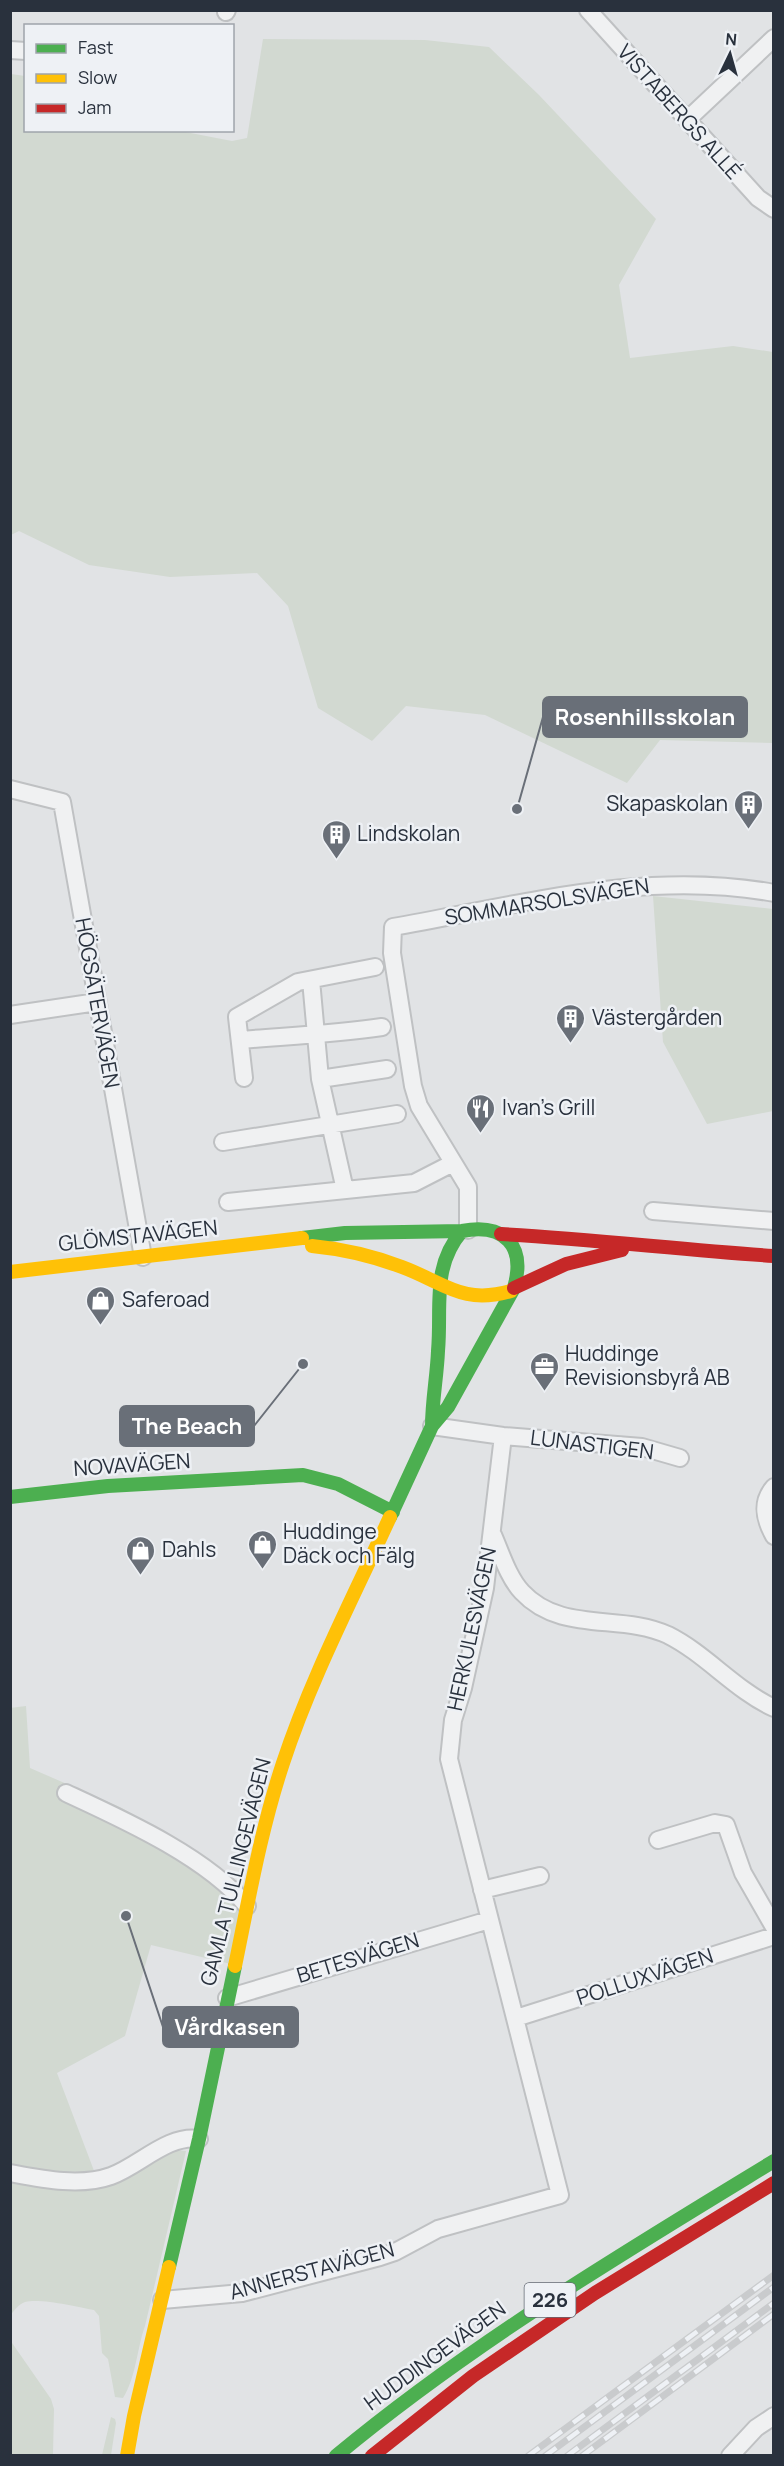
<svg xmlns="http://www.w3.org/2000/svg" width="784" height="2466" font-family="Manrope,sans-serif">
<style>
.green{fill:#d2d9d1}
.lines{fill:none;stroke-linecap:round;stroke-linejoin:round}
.street-casing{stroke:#bfc1c3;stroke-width:20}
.street{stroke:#f0f1f2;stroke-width:16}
.fast{stroke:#4caf50;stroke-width:14}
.slow{stroke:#ffc107;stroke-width:14}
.jam{stroke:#c62828;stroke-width:14}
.rail-casing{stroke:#c9cbcd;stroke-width:7}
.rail{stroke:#eef1f5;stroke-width:4.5;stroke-dasharray:14;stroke-linecap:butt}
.labels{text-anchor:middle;stroke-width:5;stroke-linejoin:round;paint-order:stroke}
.shield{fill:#eef1f5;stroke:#646b74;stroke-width:1.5}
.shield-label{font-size:20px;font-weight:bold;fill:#29313d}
.street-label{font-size:21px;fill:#29313d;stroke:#eef1f5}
.poi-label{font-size:21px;fill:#29313d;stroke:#eef1f5;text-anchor:start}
.leader{fill:none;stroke:#696f78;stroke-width:2}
.callout-dot{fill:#696f78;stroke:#eef1f5;stroke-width:2}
.callout{fill:#696f78;stroke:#696f78;stroke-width:2}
.callout-label{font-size:22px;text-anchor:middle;font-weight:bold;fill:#fff}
</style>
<rect width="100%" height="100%" fill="#e1e3e5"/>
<!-- green -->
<path class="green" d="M 263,39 L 425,40 L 489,47 L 539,95 L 656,219 L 619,285 L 630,358 L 733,346 L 773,352 L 773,743 L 660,740 L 627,783 L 485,715 L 406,706 L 372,741 L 318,708 L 288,606 L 257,573 L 170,577 L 89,565 L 19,531 L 11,535 L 11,74 L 25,76 L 26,130 L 175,130 L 232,141 L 247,138 Z
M 653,896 L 773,909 L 773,1111 L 707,1124 L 663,1042 Z
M 26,1706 L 30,1768 L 122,1808 L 188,1848 L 247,1888 L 231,1964 L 151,1945 L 125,2036 L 57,2073 L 96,2176 L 11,2169 L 10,1708 Z
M 175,2150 L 186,2151 L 145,2326 C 137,2348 136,2378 123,2398 L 115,2397 L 108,2359 L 102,2353 L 99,2316 L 94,2310 C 77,2307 41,2298 25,2302 C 19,2304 14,2310 11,2315 L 11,2178 L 54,2184 Z
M 10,2340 L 51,2399 L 54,2409 L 53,2455 L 11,2455 Z
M 111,2417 L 115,2419 L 116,2423 L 111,2455 L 102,2455 Z"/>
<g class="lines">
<defs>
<path id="street" d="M 588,10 L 758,198 L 774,209
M 226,12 L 227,10
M 10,50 L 26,51
M 687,120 L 774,38
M 10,789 L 62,802 L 143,1257
M 311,980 L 320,1079 L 345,1190
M 10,1015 L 97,1002
M 240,1040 C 288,1036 335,1034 382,1027
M 244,1078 L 237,1017 L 298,982 L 375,967
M 320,1079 L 387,1069
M 223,1142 L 397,1114
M 228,1202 L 414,1183 L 453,1163
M 653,1211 L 774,1221
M 468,1230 L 468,1187 L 419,1106 L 413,1086 L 392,953 L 393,927 C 519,905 646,869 774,893
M 432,1426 L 503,1436 L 642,1447 L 680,1458
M 774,1487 C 760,1503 765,1520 774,1536
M 493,1535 C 501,1553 508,1577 522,1592 C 561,1634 621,1613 668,1635 C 706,1654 735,1690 774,1708
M 66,1793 C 122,1819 207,1857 247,1906
M 658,1840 L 715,1823 L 726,1825 L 743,1873 L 774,1927
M 482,1890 L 540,1876
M 227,1998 L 489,1920
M 516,2018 L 774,1936
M 10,2173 C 42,2179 80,2187 111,2176 C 139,2166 168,2134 199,2139
M 162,2300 L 242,2293 L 380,2257 L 395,2252 L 438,2229 L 560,2195 L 449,1759 L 453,1720 L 463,1688 L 485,1588 L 503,1436
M 730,2456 L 756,2428 L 774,2416"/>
</defs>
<!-- street casing -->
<use href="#street" class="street-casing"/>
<!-- street -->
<use href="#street" class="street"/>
<!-- fast -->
<path class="fast" d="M 302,1238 L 345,1233 L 462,1231 C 505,1223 526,1246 514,1288 L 448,1407 L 432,1426 L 390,1517
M 432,1426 C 432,1401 437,1376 438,1351 C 442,1307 431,1267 462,1231
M 10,1497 L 108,1486 L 303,1475 L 338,1484 L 393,1512
M 169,2267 L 199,2139 L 235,1966
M 336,2456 C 472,2343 623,2253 774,2161"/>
<!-- slow -->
<path class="slow" d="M 312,1246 C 343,1249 373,1256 402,1267 C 445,1283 462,1305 511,1291
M 10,1272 L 302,1238
M 235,1966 C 249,1898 261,1829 283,1763 C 311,1678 353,1598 390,1517
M 127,2456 L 134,2416 L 169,2267"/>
<!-- jam -->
<path class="jam" d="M 501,1234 C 592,1239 683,1250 774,1256
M 514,1288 L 566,1264 L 622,1250
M 372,2456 L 473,2376 L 595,2293 L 774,2183"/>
<defs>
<path id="rail" d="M 528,2456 L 774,2275
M 545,2456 L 774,2287
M 567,2456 L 774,2303
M 582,2456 L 774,2314"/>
</defs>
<!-- rail casing -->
<use href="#rail" class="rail-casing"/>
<!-- rail -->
<use href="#rail" class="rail"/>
</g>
<!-- icons -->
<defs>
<symbol id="building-pin" viewBox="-11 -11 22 30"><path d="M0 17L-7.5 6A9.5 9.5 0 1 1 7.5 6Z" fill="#696f78" stroke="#eef1f5"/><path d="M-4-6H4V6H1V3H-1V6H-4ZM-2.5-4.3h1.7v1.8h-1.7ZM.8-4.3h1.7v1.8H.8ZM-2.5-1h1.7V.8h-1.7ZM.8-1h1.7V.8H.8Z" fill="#fff"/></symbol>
<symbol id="restaurant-pin" viewBox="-11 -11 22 30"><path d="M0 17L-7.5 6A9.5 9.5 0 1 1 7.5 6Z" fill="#696f78" stroke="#eef1f5"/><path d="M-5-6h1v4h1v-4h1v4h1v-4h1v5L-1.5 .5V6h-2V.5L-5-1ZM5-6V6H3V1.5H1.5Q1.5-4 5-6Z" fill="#fff"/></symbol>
<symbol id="shop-pin" viewBox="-11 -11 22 30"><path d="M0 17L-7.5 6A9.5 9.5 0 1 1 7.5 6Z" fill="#696f78" stroke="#eef1f5"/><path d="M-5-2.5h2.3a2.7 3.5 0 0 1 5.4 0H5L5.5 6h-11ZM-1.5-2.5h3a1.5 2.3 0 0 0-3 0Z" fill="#fff"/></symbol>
<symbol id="office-pin" viewBox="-11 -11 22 30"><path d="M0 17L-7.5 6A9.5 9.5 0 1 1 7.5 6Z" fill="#696f78" stroke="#eef1f5"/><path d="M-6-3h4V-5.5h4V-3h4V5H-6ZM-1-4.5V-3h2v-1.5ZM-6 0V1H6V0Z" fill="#fff"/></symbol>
</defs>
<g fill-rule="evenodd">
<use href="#building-pin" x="732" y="788" width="33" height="45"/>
<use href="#building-pin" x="320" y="818" width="33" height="45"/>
<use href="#building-pin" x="554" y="1002" width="33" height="45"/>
<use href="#restaurant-pin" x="464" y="1092" width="33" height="45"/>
<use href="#shop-pin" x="84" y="1284" width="33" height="45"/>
<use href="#office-pin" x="528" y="1350" width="33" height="45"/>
<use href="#shop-pin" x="246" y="1528" width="33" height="45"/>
<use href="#shop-pin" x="124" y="1534" width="33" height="45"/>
</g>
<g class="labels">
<!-- shield labels -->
<rect class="shield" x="524.5" y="2283" width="51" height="34" rx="4.5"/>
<g class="shield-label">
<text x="550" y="2307">226</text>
</g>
<!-- street labels -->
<g class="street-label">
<text transform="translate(679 112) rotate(48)" y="7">VISTABERGS ALLÉ</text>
<text transform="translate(547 902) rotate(-9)" y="7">SOMMARSOLSVÄGEN</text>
<text transform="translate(97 1003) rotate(80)" y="7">HÖGSÄTERVÄGEN</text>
<text transform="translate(138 1236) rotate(-6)" y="7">GLÖMSTAVÄGEN</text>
<text transform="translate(592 1445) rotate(7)" y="7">LUNASTIGEN</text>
<text transform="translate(132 1465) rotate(-4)" y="7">NOVAVÄGEN</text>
<text transform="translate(472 1629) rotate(-78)" y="7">HERKULESVÄGEN</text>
<text transform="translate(236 1872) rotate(-76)" y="7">GAMLA TULLINGEVÄGEN</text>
<text transform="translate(358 1958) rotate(-17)" y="7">BETESVÄGEN</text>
<text transform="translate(645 1977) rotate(-18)" y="7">POLLUXVÄGEN</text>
<text transform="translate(312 2271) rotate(-15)" y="7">ANNERSTAVÄGEN</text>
<text transform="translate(435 2356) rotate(-36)" y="7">HUDDINGEVÄGEN</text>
</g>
<!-- poi labels -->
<g class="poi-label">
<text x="728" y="811" text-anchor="end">Skapaskolan</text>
<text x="357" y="841">Lindskolan</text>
<text x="592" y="1025">Västergården</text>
<text x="502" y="1115">Ivan's Grill</text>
<text x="122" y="1307">Saferoad</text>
<text x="565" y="1361">Huddinge<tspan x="565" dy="24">Revisionsbyrå AB</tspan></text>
<text x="283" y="1539">Huddinge<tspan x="283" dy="24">Däck och Fälg</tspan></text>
<text x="162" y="1557">Dahls</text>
</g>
</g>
<!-- callouts -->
<path class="leader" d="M517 809L543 717M303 1364L254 1426M126 1916L163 2027"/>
<g class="callout-dot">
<circle cx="517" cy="809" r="6"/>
<circle cx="303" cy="1364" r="6"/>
<circle cx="126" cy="1916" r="6"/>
</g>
<g class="callout">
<rect x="543" y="697" width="204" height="40" rx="6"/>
<rect x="120" y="1406" width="134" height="40" rx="6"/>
<rect x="163" y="2007" width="135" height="40" rx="6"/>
</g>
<g class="callout-label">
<text x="645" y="725">Rosenhillsskolan</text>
<text x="187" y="1434">The Beach</text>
<text x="230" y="2035">Vårdkasen</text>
</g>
<!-- border -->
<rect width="784" height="2466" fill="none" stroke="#29313d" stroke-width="24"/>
<!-- legend -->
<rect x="24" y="24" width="210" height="108" fill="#eef1f5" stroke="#9fa4ab" stroke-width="1.5"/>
<rect x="36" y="44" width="30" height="9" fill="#4caf50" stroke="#9fa4ab" stroke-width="1.5"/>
<text x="78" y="54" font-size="18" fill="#29313d">Fast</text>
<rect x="36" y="74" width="30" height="9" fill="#ffc107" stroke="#9fa4ab" stroke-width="1.5"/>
<text x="78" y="84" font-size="18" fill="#29313d">Slow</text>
<rect x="36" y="104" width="30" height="9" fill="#c62828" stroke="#9fa4ab" stroke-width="1.5"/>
<text x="78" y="114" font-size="18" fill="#29313d">Jam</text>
<!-- north arrow -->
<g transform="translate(730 54) rotate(5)" stroke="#eef1f5" stroke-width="4.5" paint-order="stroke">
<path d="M0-4.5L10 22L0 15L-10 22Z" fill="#29313d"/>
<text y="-9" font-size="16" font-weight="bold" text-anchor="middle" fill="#29313d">N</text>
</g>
</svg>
